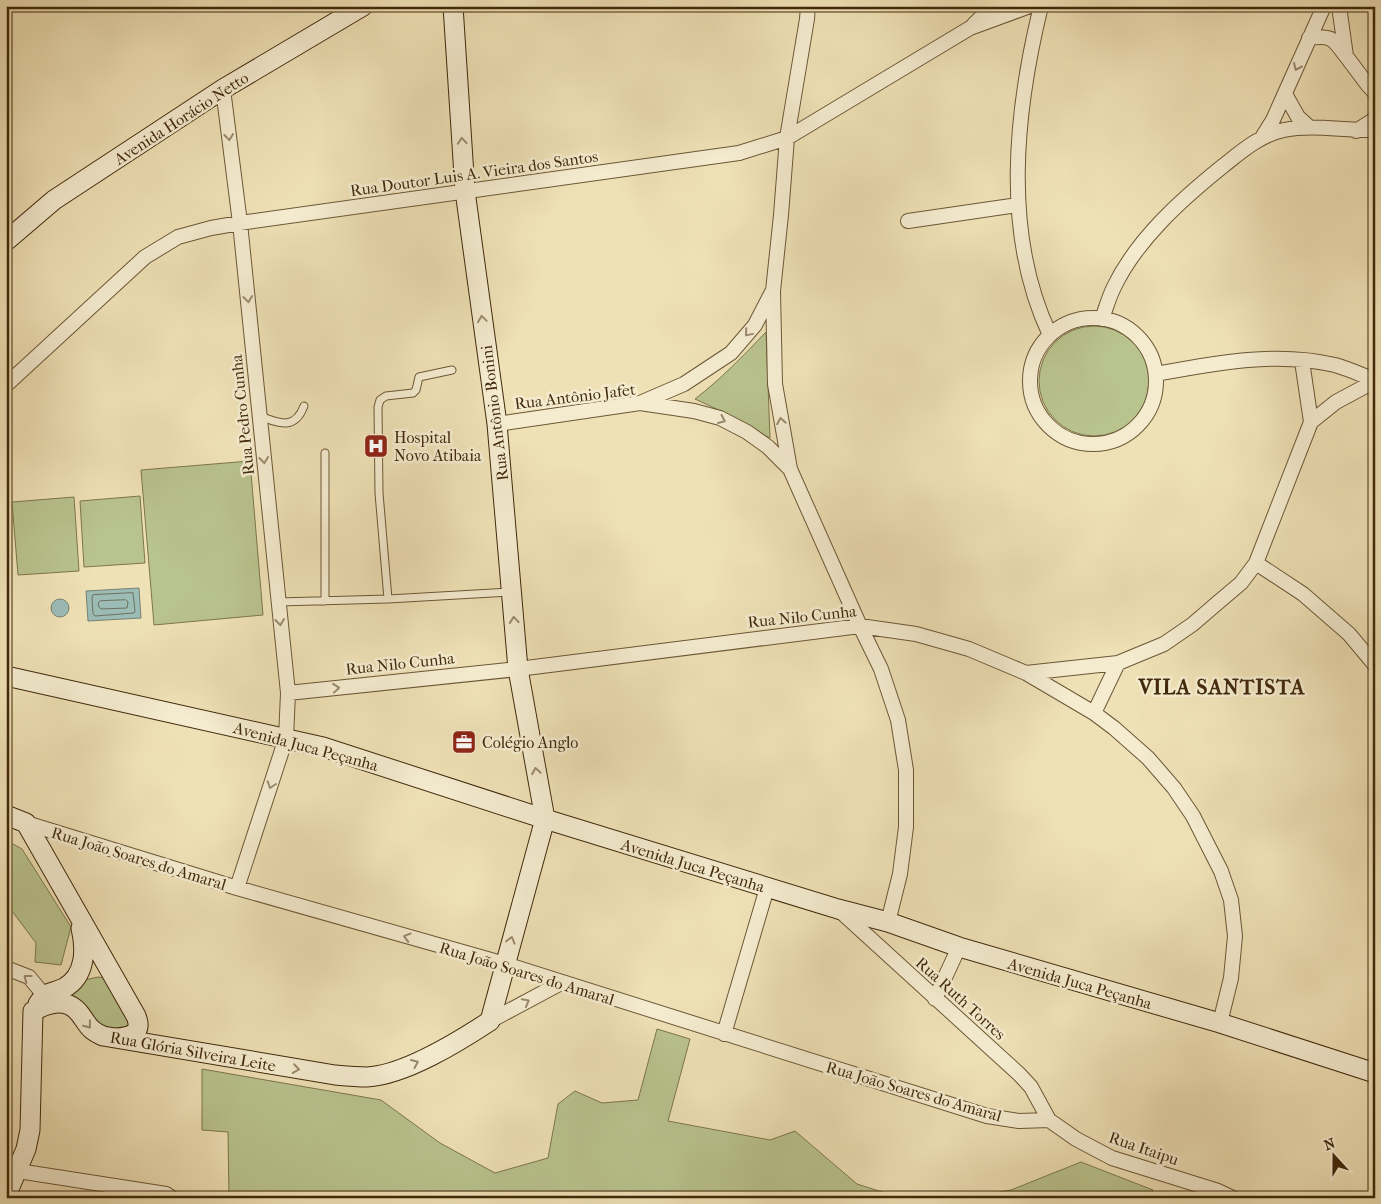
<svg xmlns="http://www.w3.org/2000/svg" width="1381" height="1204" font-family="'IM FELL French Canon',serif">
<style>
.green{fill:#b9c38e;stroke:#7d764c}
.water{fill:#9cbcb6;stroke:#788172}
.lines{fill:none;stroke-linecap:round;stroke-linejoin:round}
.shore{stroke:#6e7260;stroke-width:1}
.lane-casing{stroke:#6c5736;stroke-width:9}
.street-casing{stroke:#6c5736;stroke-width:16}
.secondary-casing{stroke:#41290b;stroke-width:21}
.lane{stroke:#f5ecd0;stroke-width:7}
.street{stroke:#f5ecd0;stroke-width:14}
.secondary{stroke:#f5ecd0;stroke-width:19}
.oneway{stroke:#9b8a6e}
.labels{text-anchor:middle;stroke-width:5;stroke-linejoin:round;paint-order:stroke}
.street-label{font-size:16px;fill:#41290b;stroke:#f5ecd0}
.poi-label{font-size:16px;fill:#41290b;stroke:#f5ecd0;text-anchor:start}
.district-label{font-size:21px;font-weight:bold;letter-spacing:1px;fill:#41290b;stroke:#f5ecd0}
</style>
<rect width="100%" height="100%" fill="#efe1b6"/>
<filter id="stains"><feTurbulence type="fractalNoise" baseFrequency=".004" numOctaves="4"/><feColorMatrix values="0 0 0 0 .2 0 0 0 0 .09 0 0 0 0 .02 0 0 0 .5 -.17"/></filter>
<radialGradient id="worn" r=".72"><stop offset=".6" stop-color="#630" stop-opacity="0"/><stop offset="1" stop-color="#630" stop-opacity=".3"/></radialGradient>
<!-- green -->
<path class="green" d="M1039 381a55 55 0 1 1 110 0a55 55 0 1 1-110 0Z
M 766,332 L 770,438 L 725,413 L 695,399 C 721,379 743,356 766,332 Z
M 250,461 L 263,615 L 154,625 L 141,470 Z
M 140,496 L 145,563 L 84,567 L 80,501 Z
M 74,497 L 79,571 L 18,575 L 12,502 Z
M 6,840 L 22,849 L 71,927 L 61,965 L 35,962 L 36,943 L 6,903 Z
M 98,977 L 105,978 L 135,1025 L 104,1035 L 71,998 L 71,989 L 84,980 Z
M 657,1029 L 690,1039 L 668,1121 L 770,1140 L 795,1131 L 857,1184 L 901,1198 L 229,1198 L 228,1132 L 202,1130 L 202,1069 L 381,1100 L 440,1143 L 495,1173 L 548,1158 L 558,1104 L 575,1091 L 602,1103 L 638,1100 Z
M 1081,1162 L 1153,1190 L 1151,1198 L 965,1198 L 1011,1190 Z"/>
<!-- water -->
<path class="water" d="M 139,588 L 141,618 L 88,621 L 86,591 Z
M51 608a9 9 0 1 1 18 0a9 9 0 1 1-18 0Z"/>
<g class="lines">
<!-- shore -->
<path class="shore" d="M 133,593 L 135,611 L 134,613 L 95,616 L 93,614 L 92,598 L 93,595 Z
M 126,600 L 128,602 L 127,608 L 101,609 L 99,607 L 98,603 L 100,601 Z"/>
<defs>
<path id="lane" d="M 260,416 C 280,424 295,430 304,406
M 325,453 L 325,601
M 388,599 L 379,493 L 378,407 L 380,400 L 386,396 L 413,393 L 416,390 L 419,377 L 452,370
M 278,602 L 388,599 L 510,592"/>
<path id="street" d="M 808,6 L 807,19 L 787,138 L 781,215 L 773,291 L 775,384 L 790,469 L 860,626 L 881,669 L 898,720 L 906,770 L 906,827 L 900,874 L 888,922
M 1041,6 C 1015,112 1002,234 1050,335
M 1339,6 L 1346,56 L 1367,84 L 1375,93
M 974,24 L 993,6
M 1309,38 C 1331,35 1333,38 1345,55
M 223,89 L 240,223 L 288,693 L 286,738 L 237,888
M 1285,94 L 1298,117 L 1308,126
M 1356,131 L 1375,119
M 1263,136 L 1273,120 L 1324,6
M 908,221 L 1018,205
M1030 381a63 63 0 1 1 126 0a63 63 0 1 1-126 0Z
M 1102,319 C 1106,308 1109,297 1114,287 C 1137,239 1182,199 1223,166 C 1242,151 1260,135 1284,130 C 1314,124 1344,131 1375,130
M 1156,374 C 1215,363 1276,351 1335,365 C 1349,369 1362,375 1375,380
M 6,385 L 145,257 L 178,237 L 211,228 L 240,223 L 739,153 L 787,138 L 970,28 L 1030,6
M 640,403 L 684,384 L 731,353 L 755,325 L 772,292
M 1311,422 L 1336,402 L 1375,381
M 497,424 L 640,403 L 694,411 L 720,418 L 747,432 L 768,447 L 790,469
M 1256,563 L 1303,594 L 1349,634 L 1375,665
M 1026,673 L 1118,663 L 1164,644 L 1193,624 L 1215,605 L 1241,583 L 1256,563 L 1311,422 L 1302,361
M 288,693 L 518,669 L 860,626 L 916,634 L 969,649 L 1026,673 L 1094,713 L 1114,728 L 1148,758 L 1174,788 L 1193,816 L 1221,871 L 1231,900 L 1235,936 L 1231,978 L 1220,1023
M 1094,713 L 1118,663
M 26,823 L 237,888 L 505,964 L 987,1116 L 1019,1121 L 1049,1120
M 839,910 L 1019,1074 L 1031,1087 L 1049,1120 L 1076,1139 L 1112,1158 L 1218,1191 L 1233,1198
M 6,968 L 29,977 L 44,995
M 935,999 L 959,947
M 490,1021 L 561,983
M 724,1034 L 767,888
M 18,1171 L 166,1194 L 172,1198"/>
<path id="secondary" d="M 6,241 L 54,200 L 223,89 L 363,6
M 6,676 L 323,747 L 545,819 L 838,909 L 888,922 L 959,947 L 1220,1023 L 1375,1073
M 6,815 L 26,823 L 136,1016 C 143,1033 131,1037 116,1038
M 38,1004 C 47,990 51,994 64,988 C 86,976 86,949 81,928
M 33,1011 C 49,1003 67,997 80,1014 C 89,1026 89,1030 103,1036 L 335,1075 C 346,1076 356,1077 367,1077 C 405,1075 458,1042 490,1021 L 545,819 L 518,669 L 497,424 L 465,191 L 453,6
M 6,1196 L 26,1149 L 30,1130 L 33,1011"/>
</defs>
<!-- lane casing -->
<use href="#lane" class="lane-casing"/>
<!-- street casing -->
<use href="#street" class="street-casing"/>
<!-- secondary casing -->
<use href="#secondary" class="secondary-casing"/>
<!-- lane -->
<use href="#lane" class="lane"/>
<!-- street -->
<use href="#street" class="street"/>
<!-- secondary -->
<use href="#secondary" class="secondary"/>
</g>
<!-- one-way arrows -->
<defs><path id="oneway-chevron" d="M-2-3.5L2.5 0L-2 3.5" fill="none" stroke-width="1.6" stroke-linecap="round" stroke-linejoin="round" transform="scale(1.25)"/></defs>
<g class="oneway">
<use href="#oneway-chevron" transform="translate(1297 67) rotate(114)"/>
<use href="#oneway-chevron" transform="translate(229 137) rotate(83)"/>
<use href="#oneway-chevron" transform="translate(462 141) rotate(-94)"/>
<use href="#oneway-chevron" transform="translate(248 299) rotate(84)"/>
<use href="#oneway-chevron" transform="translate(482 319) rotate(-98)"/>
<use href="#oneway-chevron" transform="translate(748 333) rotate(130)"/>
<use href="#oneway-chevron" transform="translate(722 420) rotate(24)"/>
<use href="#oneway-chevron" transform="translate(781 421) rotate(-100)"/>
<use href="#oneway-chevron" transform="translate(264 460) rotate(84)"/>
<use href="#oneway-chevron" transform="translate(514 620) rotate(-95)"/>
<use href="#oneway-chevron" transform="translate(280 622) rotate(84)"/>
<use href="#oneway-chevron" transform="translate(336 688) rotate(-6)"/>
<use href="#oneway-chevron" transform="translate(536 771) rotate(-100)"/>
<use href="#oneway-chevron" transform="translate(271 785) rotate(108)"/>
<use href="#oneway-chevron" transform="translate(407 937) rotate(-164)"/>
<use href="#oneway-chevron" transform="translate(511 940) rotate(-75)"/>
<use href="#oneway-chevron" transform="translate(27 978) rotate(-143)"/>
<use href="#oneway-chevron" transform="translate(526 1002) rotate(-28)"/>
<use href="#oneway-chevron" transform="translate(88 1025) rotate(52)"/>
<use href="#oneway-chevron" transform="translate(415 1063) rotate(-24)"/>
<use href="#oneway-chevron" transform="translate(296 1069) rotate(9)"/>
</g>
<!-- icons -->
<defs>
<symbol id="hospital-square" viewBox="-11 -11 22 22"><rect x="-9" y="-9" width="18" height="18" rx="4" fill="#8f2418" stroke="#f5ecd0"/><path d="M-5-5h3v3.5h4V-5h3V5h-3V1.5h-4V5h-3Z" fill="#fff"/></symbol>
<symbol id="office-square" viewBox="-11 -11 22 22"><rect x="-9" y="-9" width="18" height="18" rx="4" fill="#8f2418" stroke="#f5ecd0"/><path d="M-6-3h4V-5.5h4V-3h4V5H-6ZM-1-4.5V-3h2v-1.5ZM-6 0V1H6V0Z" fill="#fff"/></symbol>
</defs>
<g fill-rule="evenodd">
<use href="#hospital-square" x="362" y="432" width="28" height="28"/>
<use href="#office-square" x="450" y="728" width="28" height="28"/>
</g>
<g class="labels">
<!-- street labels -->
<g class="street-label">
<text transform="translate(181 118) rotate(-33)" y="6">Avenida Horácio Netto</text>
<text transform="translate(474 173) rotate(-8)" y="6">Rua Doutor Luis A. Vieira dos Santos</text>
<text transform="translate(575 396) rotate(-7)" y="6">Rua Antônio Jafet</text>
<text transform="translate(494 413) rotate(-97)" y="6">Rua Antônio Bonini</text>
<text transform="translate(242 415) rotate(-96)" y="6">Rua Pedro Cunha</text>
<text transform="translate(802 616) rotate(-6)" y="6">Rua Nilo Cunha</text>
<text transform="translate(400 663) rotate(-6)" y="6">Rua Nilo Cunha</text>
<text transform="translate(306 746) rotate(15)" y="6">Avenida Juca Peçanha</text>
<text transform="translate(139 858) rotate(17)" y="6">Rua João Soares do Amaral</text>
<text transform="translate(693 865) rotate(17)" y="6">Avenida Juca Peçanha</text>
<text transform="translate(527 973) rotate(17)" y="6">Rua João Soares do Amaral</text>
<text transform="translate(1080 983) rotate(16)" y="6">Avenida Juca Peçanha</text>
<text transform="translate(961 998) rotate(42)" y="6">Rua Ruth Torres</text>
<text transform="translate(193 1051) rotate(10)" y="6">Rua Glória Silveira Leite</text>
<text transform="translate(914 1091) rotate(16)" y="6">Rua João Soares do Amaral</text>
<text transform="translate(1144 1148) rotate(19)" y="6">Rua Itaipu</text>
</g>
<!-- poi labels -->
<g class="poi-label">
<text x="394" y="443">Hospital<tspan x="394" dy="18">Novo Atibaia</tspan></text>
<text x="482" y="748">Colégio Anglo</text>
</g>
<!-- district labels -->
<g class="district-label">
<text x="1222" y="694">VILA SANTISTA</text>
</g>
</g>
<!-- margin -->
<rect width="1381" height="1204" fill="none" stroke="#efe1b6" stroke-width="25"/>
<rect x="8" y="8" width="1366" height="1189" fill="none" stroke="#41290b" stroke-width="2.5"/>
<rect x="12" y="12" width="1356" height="1179" fill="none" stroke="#41290b"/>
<!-- north arrow -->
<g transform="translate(1334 1156) rotate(339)" stroke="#f5ecd0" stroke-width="4" paint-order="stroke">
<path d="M0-4L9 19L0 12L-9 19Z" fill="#41290b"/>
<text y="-8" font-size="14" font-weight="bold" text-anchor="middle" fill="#41290b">N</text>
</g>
<rect width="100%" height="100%" filter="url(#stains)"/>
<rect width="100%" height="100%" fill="url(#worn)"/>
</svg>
